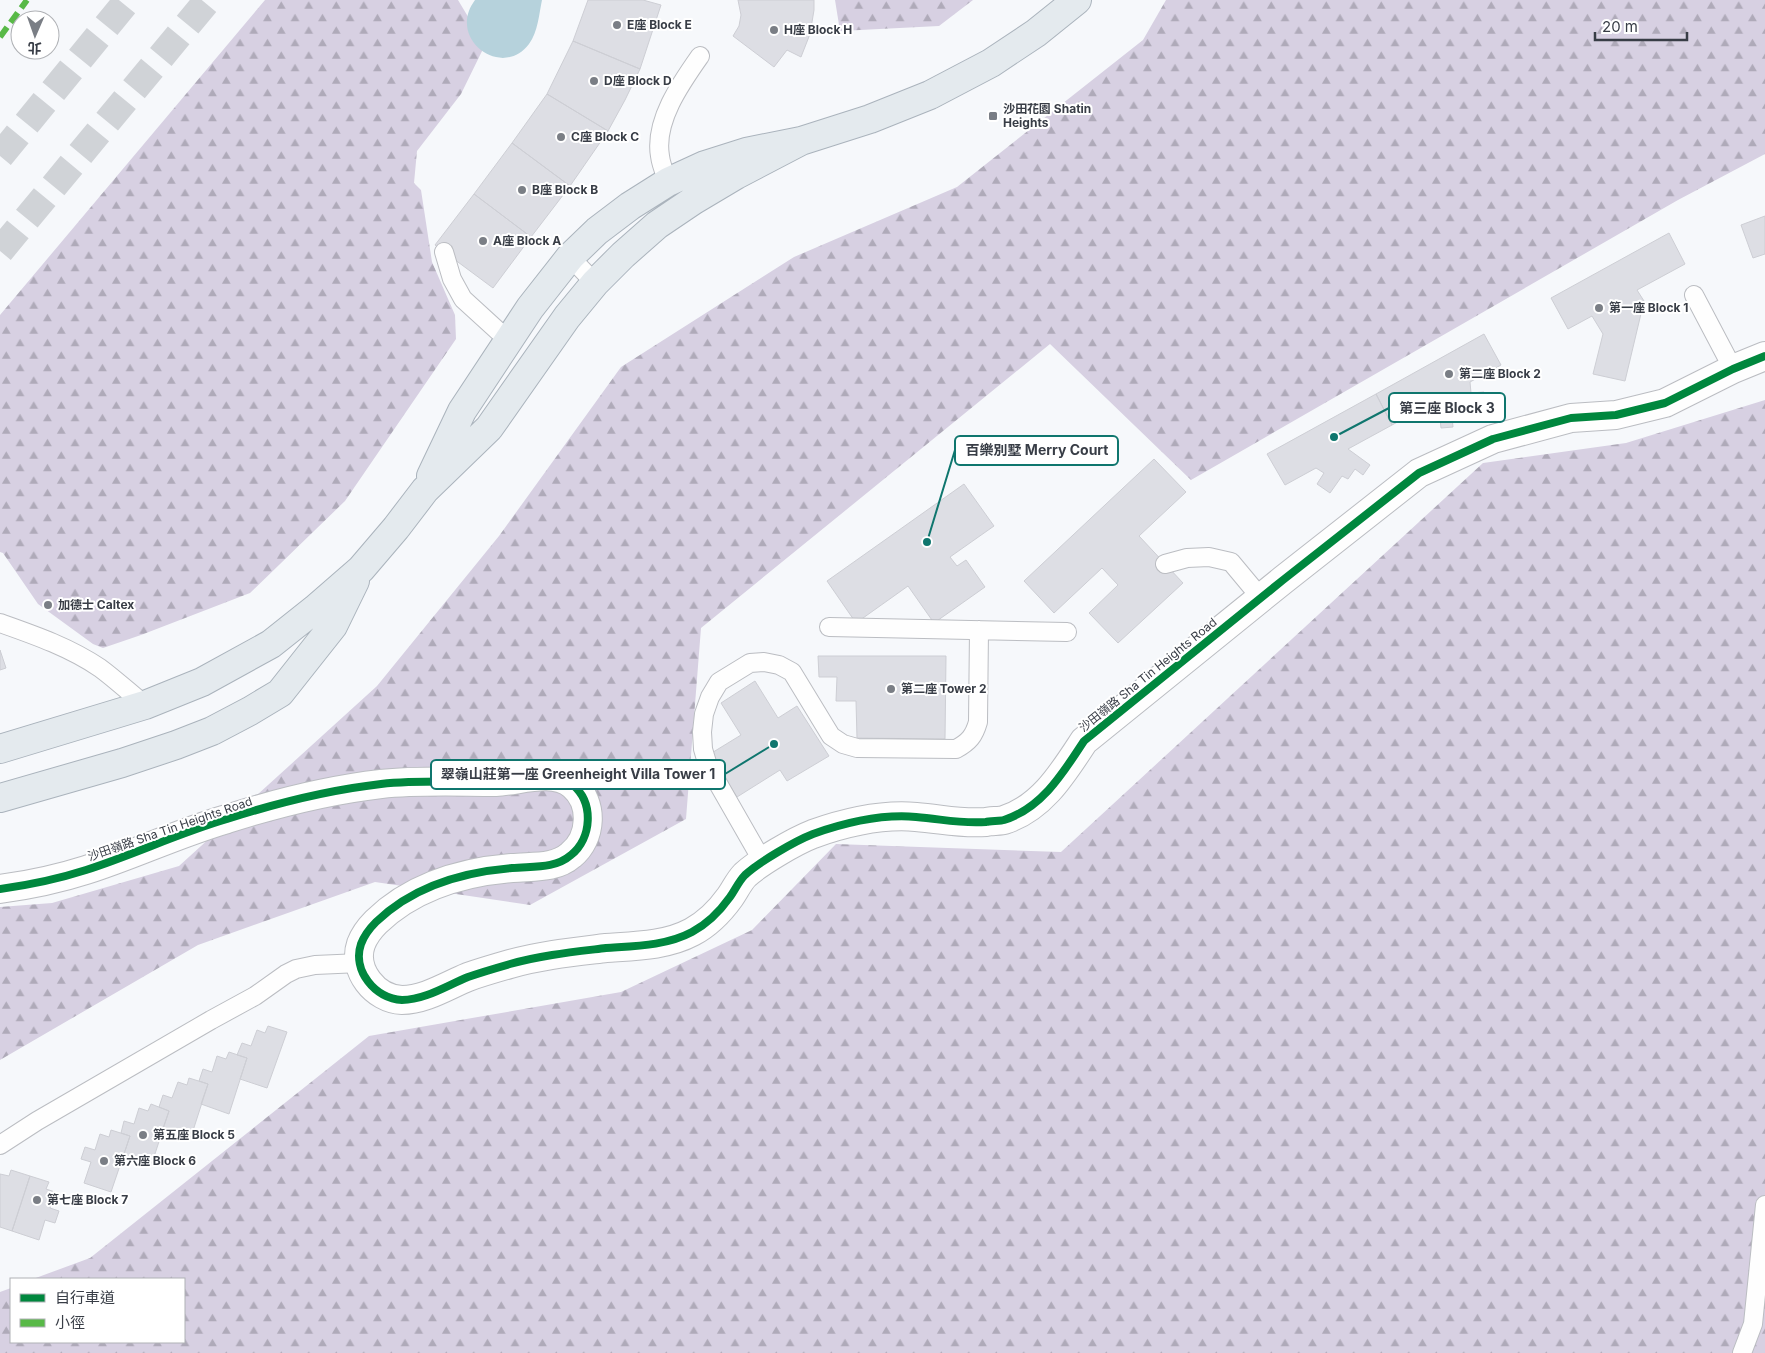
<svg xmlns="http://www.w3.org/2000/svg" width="1765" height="1353" font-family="Inter,'Noto Sans TC',sans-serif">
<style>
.forest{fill:url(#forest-firs)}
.water{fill:#b6d2dc}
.building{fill:#dddee4;stroke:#cdced4}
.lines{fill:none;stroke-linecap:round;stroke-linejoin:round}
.motorway-tunnel{stroke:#d0d3d7;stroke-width:28;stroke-dasharray:28 14;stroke-linecap:butt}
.service-casing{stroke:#bbbdc2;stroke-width:20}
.minor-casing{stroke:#bbbdc2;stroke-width:30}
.primary-casing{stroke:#aab3bc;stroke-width:30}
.service{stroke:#fefefe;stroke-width:18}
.minor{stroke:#fefefe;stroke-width:28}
.primary{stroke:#e4eaee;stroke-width:28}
.quiet{stroke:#58b947;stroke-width:6;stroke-dasharray:12 6;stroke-linecap:butt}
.cycleway-casing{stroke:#fff;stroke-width:11}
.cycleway{stroke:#00873e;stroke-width:8}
.poi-dot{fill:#7a7e85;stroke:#fff;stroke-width:2}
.labels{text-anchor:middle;stroke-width:4;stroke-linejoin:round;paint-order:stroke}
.poi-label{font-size:12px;font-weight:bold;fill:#383d46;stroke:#fff;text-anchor:start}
.street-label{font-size:12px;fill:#383d46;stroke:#fff}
.leader{fill:none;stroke:#0f766e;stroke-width:2}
.callout-dot{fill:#0f766e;stroke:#fff;stroke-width:2}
.callout{fill:#fff;stroke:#0f766e;stroke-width:2}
.callout-label{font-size:14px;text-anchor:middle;font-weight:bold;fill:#383d46}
</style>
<defs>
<pattern id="forest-firs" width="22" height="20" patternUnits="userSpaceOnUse" patternTransform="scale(1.25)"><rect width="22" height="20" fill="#d7d0e2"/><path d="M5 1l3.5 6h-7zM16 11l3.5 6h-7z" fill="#afaab9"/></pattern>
</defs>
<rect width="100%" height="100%" fill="#f6f8fb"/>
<!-- forest -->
<path class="forest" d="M 265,0 L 458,0 L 485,45 L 461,94 L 417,151 L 414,183 L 421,190 L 432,262 L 455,315 L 456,339 L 345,501 L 250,593 L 141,635 L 103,648 L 93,644 L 38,604 L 3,553 L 0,552 L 0,315 Z
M 835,0 L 973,0 L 939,26 L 840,31 Z
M 1166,0 L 1765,0 L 1765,154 L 1678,200 L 1191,480 L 1050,344 L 701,628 L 686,819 L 530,905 L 375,882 L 198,945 L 0,1060 L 0,907 L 52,903 L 179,866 L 377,686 L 499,536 L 621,367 L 794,257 L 957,187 L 1143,40 Z
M 1765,400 L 1765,1353 L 0,1353 L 0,1292 L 11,1288 L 11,1342 L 184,1342 L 184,1279 L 33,1279 L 90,1258 L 369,1036 L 621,992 L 752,930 L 836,844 L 1061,852 L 1483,463 L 1626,443 Z"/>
<!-- water -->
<path class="water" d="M 475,0 L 542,0 C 539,14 538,32 529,44 C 502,80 446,39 475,0 Z"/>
<!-- building -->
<path class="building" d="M 588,0 L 643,0 L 661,5 L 640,69 L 573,41 Z
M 738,0 L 814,0 L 814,10 L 810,34 L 801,57 L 787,50 L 774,67 L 733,36 L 739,26 L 741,15 Z
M 573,41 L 640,69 L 625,100 L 608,131 L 547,94 Z
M 547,94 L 608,131 L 570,186 L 512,143 Z
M 512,143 L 570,186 L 531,237 L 474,194 Z
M 474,194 L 531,237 L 493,288 L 435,245 Z
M 1765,216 L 1765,254 L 1753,258 L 1741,225 Z
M 1669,233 L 1685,264 L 1637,290 L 1644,301 L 1625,381 L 1593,374 L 1603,334 L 1592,316 L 1568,329 L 1551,298 Z
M 1484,334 L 1501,365 L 1470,382 L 1471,393 L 1484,392 L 1485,408 L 1464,410 L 1464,416 L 1452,417 L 1453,427 L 1441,428 L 1438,400 L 1392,425 L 1376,394 Z
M 1376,394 L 1392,425 L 1348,449 L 1370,465 L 1363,475 L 1355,469 L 1348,479 L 1342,476 L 1330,493 L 1317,484 L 1324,473 L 1316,468 L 1285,485 L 1267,454 Z
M 1154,459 L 1186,492 L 1139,536 L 1183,583 L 1118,643 L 1089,613 L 1118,585 L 1102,568 L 1054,613 L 1024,581 Z
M 964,484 L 994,526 L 950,557 L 957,566 L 966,560 L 985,587 L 934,623 L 908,586 L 856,623 L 827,581 Z
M 0,650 L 6,668 L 0,670 Z
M 818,656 L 946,656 L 945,739 L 857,738 L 856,701 L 836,701 L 837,677 L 819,677 Z
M 755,681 L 778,718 L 797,706 L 829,756 L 787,781 L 780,770 L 737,797 L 710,754 L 741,735 L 721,703 Z
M 268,1026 L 287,1032 L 267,1088 L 240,1079 L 247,1058 L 237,1055 L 242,1043 L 251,1046 L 257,1030 L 265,1033 Z
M 229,1052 L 247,1058 L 229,1114 L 201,1104 L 208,1084 L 199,1081 L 203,1069 L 212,1072 L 217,1056 L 226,1059 Z
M 189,1078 L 208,1084 L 190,1140 L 162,1131 L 169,1111 L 159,1107 L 163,1095 L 172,1098 L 178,1082 L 187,1085 Z
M 151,1104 L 169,1111 L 151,1166 L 123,1157 L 130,1136 L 121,1133 L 124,1121 L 134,1124 L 139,1108 L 148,1111 Z
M 111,1130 L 130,1136 L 111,1192 L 84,1183 L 91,1162 L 81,1159 L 85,1147 L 95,1150 L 100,1134 L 109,1137 Z
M 11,1170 L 30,1176 L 12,1231 L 0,1227 L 0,1174 L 9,1176 Z
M 30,1176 L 49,1182 L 46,1189 L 55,1192 L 50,1208 L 59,1211 L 55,1223 L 45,1220 L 39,1240 L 12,1231 Z"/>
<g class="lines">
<!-- motorway-tunnel -->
<path class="motorway-tunnel" d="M 0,156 L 128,0
M 0,251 L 208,0"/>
<defs>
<path id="service" d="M 668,182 C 665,174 661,165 660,156 C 654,121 681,83 700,56
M 444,252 L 452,279 L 463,299 L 508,340
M 570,257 L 595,283
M 1694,295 L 1733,369
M 1165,564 L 1187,558 L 1209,557 L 1231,562 L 1261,598
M 0,623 C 34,635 69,647 100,668 C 115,679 130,693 145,705
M 829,627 L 1067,632
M 763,862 L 708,766 L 703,749 L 702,732 L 704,714 L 710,697 L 719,682 L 750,663 L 764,662 L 779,665 L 792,672 L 831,736 L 843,744 L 857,748 L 956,749 C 969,742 974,736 978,722 L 979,630
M 0,1145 L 37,1121 L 211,1020 L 255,996 L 286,974 L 296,969 L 315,965 L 360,963
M 1742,1353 L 1753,1324 L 1765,1205"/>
<path id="minor" d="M 0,889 C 29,885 58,879 86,870 C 133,855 179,833 227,819 C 277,803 329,790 381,784 C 419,780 458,782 496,782 C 520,781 552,768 573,785 C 594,803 592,838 571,855 C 555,869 533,866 512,868 C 463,872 412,887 376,922 C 370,928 364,936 361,944 C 352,970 375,999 402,1000 C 425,1000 448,985 468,977 C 482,972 496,968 510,964 C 542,955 573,952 606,948 C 634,946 666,946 692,932 C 707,924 720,911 730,897 C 735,890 739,881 745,875 C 759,862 795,841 813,834 C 844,823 883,814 916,817 C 942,819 960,824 986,822 C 989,821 1001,821 1004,820 C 1042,808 1063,773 1084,741 L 1283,580 L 1419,473 L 1493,439 L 1571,418 L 1616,415 L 1665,403 L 1733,369 L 1765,356"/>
<path id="primary" d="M 431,476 L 462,411 L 530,308 L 570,257 L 597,231 L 630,206 L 668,182 L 705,165 L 746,152 L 801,141 L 870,119 L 930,95 L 991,63 L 1036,33 L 1077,0
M 0,749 L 145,705 L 202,682 L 271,644 L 315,609 L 361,569 L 396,528 L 425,490 L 489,428 L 567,317 L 595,283 L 623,255 L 657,225 L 694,200 L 736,175 L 801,141
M 0,798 L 122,763 L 176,745 L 212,731 L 250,711 L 280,693 L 333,626 L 355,581"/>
</defs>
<!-- service casing -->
<use href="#service" class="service-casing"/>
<!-- minor casing -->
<use href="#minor" class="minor-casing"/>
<!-- primary casing -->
<use href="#primary" class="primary-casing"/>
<!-- service -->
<use href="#service" class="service"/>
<!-- minor -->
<use href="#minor" class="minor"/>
<!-- primary -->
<use href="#primary" class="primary"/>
<!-- quiet -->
<path class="quiet" d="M 0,37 L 27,0"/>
<defs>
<path id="cycleway" d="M 0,889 C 29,885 58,879 86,870 C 133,855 179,833 227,819 C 277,803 329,790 381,784 C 419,780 458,782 496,782 C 520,781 552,768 573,785 C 594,803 592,838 571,855 C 555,869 533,866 512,868 C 463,872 412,887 376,922 C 370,928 364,936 361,944 C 352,970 375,999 402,1000 C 425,1000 448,985 468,977 C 482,972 496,968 510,964 C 542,955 573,952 606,948 C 634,946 666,946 692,932 C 707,924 720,911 730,897 C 735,890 739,881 745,875 C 759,862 795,841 813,834 C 844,823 883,814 916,817 C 942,819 960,824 986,822 C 989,821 1001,821 1004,820 C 1042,808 1063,773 1084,741 L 1283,580 L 1419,473 L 1493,439 L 1571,418 L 1616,415 L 1665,403 L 1733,369 L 1765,356"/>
</defs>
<!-- cycleway casing -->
<use href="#cycleway" class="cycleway-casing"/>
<!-- cycleway -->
<use href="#cycleway" class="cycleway"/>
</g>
<!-- markers -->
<g class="poi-dot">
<circle cx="617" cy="25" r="5"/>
<circle cx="774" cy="30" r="5"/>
<circle cx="594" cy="81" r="5"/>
<rect x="988" y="111" width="10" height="10" rx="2.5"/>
<circle cx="561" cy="137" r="5"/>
<circle cx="522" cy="190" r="5"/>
<circle cx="483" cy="241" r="5"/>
<circle cx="1599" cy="308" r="5"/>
<circle cx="1449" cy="374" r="5"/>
<circle cx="48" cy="605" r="5"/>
<circle cx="891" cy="689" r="5"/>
<circle cx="143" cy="1135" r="5"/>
<circle cx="104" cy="1161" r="5"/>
<circle cx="37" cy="1200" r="5"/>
</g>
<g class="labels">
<!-- poi labels -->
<g class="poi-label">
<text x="627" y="29">E座 Block E</text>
<text x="784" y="34">H座 Block H</text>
<text x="604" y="85">D座 Block D</text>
<text x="1003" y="113">沙田花園 Shatin<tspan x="1003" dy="14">Heights</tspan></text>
<text x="571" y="141">C座 Block C</text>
<text x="532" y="194">B座 Block B</text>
<text x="493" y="245">A座 Block A</text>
<text x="1609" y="312">第一座 Block 1</text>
<text x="1459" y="378">第二座 Block 2</text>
<text x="58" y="609">加德士 Caltex</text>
<text x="901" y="693">第二座 Tower 2</text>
<text x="153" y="1139">第五座 Block 5</text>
<text x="114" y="1165">第六座 Block 6</text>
<text x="47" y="1204">第七座 Block 7</text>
</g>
<!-- street labels -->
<g class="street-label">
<text transform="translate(1148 675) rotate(-39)" y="4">沙田嶺路 Sha Tin Heights Road</text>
<text transform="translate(170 829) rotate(-19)" y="4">沙田嶺路 Sha Tin Heights Road</text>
</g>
</g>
<!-- callouts -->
<path class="leader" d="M1334 437L1389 408M927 542L955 450M774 744L725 774"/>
<g class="callout-dot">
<circle cx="1334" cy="437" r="5"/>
<circle cx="927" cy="542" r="5"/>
<circle cx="774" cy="744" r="5"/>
</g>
<g class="callout">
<rect x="1389" y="393" width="116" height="29" rx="5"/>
<rect x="955" y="436" width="163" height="29" rx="5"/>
<rect x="431" y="760" width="294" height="29" rx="5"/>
</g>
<g class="callout-label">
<text x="1447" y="413">第三座 Block 3</text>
<text x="1037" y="455">百樂別墅 Merry Court</text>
<text x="578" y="779">翠嶺山莊第一座 Greenheight Villa Tower 1</text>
</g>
<!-- legend -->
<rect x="10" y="1278" width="175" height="65" fill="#ffffff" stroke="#afb1b5"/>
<rect x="20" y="1294" width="25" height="8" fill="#00873e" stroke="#afb1b5"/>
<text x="55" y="1303" font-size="15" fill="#383d46">自行車道</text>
<rect x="20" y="1319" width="25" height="8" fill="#58b947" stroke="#afb1b5"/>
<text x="55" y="1328" font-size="15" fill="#383d46">小徑</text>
<!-- north arrow -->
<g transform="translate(35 35) rotate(182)"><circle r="24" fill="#ffffff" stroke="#afb1b5"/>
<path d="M0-4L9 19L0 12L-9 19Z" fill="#7a7e85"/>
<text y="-8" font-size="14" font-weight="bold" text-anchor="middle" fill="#383d46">北</text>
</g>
<!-- scale -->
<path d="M1595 32v8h92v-8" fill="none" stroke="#383d46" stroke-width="2.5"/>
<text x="1602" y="32" font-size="15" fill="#383d46" stroke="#ffffff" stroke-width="4" paint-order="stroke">20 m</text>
</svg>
